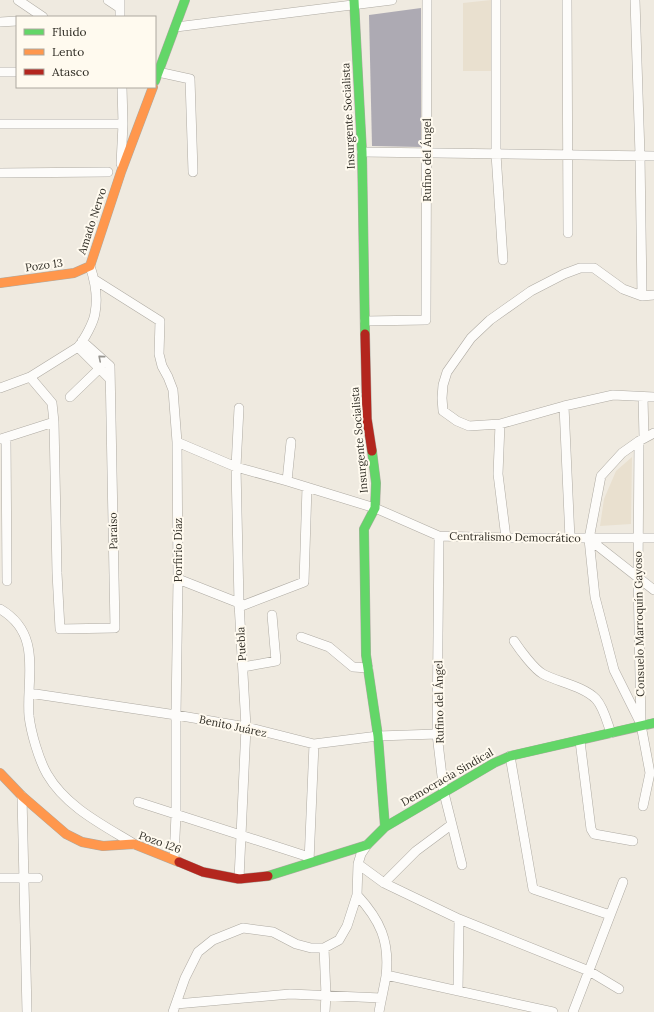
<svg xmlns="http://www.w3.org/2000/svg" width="654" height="1012" font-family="Lora,serif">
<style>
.built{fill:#e9e0cf}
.building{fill:#adaab3}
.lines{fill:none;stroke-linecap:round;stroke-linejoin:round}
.street-casing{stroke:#aeaaa2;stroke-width:10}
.fast-casing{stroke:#aeaaa2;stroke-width:10}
.slow-casing{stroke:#aeaaa2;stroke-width:10}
.jam-casing{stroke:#aeaaa2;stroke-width:10}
.street{stroke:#fdfcfa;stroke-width:9}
.fast{stroke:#63d668;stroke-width:9}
.slow{stroke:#ff974d;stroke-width:9}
.jam{stroke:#b3261e;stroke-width:9}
.oneway{stroke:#979590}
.labels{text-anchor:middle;stroke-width:4;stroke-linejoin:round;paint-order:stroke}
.street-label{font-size:11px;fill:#312e26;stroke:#fffaef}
</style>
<rect width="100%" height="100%" fill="#efeae0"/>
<!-- built -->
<path class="built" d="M 491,0 L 491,71 L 463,71 L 463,3 Z
M 632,457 L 631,524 L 600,526 L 604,499 L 616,471 Z"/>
<!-- building -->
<path class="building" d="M 421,8 L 421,147 L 372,146 L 369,15 Z"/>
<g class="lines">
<defs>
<path id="street" d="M 18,0 L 43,17
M 108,0 L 120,8
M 120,0 L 120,17
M 496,0 L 496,154 L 503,260
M 567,0 L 568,233
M 635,0 L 640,155 L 642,296
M 0,22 L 17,21
M 176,27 L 392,0
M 0,72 L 17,72
M 158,72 L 190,79 L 193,172
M 0,124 L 123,124
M 362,152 L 654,156
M 121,164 L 123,124 L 122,87
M 0,173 L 108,172
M 95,280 L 160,321 L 159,354 L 162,366 L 168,377 L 173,390 L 177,442 L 178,579 L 176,715 L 176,814 L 174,859
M 654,295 L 642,296 L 623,289 L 594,268 L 580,268 L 564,274 L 531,291 L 490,320 L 471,338 L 447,372 L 443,385 L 442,398 L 443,411 L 457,421 L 469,426 L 500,424 L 564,406 L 613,395 L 654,397
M 365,321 L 426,320 L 427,0
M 78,347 L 110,379
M 30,377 L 52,403 L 54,422 L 57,573 L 60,629 L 115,628 L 110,366 L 82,341
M 0,388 L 30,377 L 78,347 C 84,340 94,322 95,313 C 98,298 95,281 90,266
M 70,397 L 99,369
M 643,397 L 644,438
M 564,406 L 570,539
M 239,408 L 236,467 L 239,603 L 246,727 L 239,879
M 500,424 L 498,474 L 506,538
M 6,438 L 7,581
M 1,439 L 54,422
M 639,441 L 638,578 L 641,725 L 650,773 L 643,806
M 177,442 L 236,467 L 287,481 L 375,508 L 439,536 L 506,538 L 654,538
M 287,481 L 291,442
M 439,536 L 437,734 L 444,793 L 462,865
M 589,539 L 654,590
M 178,579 L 239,603
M 239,607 L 304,582 L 307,487
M 0,609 C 43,634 26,677 29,716 C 31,733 39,760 47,774 C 66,807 103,825 134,844
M 301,637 L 329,647 L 353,667 L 368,668
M 514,641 C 520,650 534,669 543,674 C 558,682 583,686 596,699 C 604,708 607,722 611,733
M 243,667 L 276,661 L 272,615
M 29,693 L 176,715 L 246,727 L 314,744 L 378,736 L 437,734
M 640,722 L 614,670 L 595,597 L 589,539 L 601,476 L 622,453 L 639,441 L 654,433
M 580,741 L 591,829 L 594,834 L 633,841
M 510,756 L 533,889 L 610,915
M 22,796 L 27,1012
M 138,802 L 309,857
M 309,862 L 314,744
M 358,864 L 384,883 L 459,919 L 589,971 L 619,989
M 0,878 L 38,878
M 384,883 L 416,851 L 451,825
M 357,895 C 380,920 390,941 386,976 C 384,988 381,1000 379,1012
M 324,948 L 326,995 L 325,1012
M 386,975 L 553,1012
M 458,991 L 459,919
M 176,1004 L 290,994 L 381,998
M 173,1012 L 185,978 L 198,952 L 213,940 L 243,928 L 273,932 L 296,944 L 311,948 L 324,948 L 339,940 L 347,926 L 357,895 L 358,864 L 361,854 L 367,845
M 573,1012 L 623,882"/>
<path id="fast" d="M 354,0 L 362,152 L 365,334
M 155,81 L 185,0
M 372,451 L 376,483 L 375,508 L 364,529 L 366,655 L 378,736 L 385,827
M 268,876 L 367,845 L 385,827 L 494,763 L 510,756 L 654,723"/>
<path id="slow" d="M 0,283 L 74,273 L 90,266 L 121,172 L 153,87
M 0,773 L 22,796 L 66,834 L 82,842 L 103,846 L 134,844 L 179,862"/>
<path id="jam" d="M 365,334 L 367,419 L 372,451
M 179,862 L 203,872 L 239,879 L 268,876"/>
</defs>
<!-- street casing -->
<use href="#street" class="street-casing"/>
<!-- fast casing -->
<use href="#fast" class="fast-casing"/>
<!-- slow casing -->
<use href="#slow" class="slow-casing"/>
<!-- jam casing -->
<use href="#jam" class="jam-casing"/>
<!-- street -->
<use href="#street" class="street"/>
<!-- fast -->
<use href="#fast" class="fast"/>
<!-- slow -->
<use href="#slow" class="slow"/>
<!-- jam -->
<use href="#jam" class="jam"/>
</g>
<!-- one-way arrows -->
<defs><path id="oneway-chevron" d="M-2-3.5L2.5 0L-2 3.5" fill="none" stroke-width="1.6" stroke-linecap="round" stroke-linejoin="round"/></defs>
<use class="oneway" href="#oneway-chevron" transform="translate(101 358) rotate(-139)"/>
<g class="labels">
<!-- street labels -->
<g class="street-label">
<text transform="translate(348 116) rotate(-93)" y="4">Insurgente Socialista</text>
<text transform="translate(427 160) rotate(-90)" y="4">Rufino del Ángel</text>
<text transform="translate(92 221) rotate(-72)" y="4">Amado Nervo</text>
<text transform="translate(44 265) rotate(-8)" y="4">Pozo 13</text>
<text transform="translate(359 440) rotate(-95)" y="4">Insurgente Socialista</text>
<text transform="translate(113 531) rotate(-91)" y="4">Paraíso</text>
<text transform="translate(515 537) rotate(1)" y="4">Centralismo Democrático</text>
<text transform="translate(178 550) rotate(-90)" y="4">Porfirio Díaz</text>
<text transform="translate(639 624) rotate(-91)" y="4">Consuelo Marroquín Gayoso</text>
<text transform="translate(241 644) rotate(-93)" y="4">Puebla</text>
<text transform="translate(439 702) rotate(-91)" y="4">Rufino del Ángel</text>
<text transform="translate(233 726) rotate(12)" y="4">Benito Juárez</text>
<text transform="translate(447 777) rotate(-30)" y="4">Democracia Sindical</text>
<text transform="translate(160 842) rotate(20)" y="4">Pozo 126</text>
</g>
</g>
<!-- legend -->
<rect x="16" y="16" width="140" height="72" fill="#fffaef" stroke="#ada89f"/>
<rect x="24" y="29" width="20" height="6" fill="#63d668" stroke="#ada89f"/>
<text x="52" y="36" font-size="12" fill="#312e26">Fluido</text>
<rect x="24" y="49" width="20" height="6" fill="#ff974d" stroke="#ada89f"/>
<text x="52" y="56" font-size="12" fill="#312e26">Lento</text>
<rect x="24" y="69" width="20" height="6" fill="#b3261e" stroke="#ada89f"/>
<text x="52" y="76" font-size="12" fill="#312e26">Atasco</text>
</svg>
